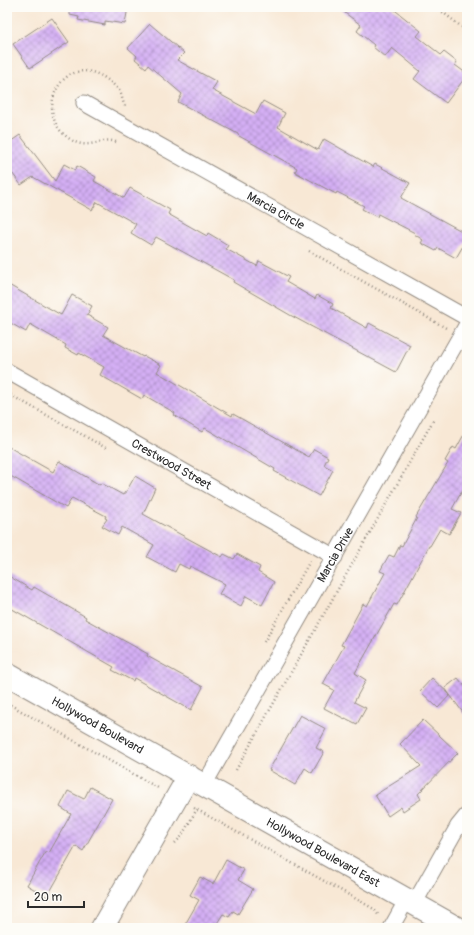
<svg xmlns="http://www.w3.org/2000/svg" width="474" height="935" font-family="Pangolin,sans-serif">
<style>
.building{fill:url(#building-cross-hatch)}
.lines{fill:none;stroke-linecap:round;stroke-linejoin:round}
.street-casing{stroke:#928a80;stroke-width:17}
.secondary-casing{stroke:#928a80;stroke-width:24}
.path{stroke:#928a80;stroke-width:2.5;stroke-dasharray:1 3;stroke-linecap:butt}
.street{stroke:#fff;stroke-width:15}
.secondary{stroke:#fff;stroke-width:22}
.labels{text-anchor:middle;stroke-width:3.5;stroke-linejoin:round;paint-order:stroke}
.street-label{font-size:12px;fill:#2b2b2b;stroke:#fdfcf7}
</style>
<defs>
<pattern id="building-cross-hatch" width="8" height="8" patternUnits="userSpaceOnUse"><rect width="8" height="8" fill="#d4aff4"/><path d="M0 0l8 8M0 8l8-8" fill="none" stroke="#ac8fc6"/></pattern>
</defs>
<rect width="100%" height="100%" fill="#fdfcf7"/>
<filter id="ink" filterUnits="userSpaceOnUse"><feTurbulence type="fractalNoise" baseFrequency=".025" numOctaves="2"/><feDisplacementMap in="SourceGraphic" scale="8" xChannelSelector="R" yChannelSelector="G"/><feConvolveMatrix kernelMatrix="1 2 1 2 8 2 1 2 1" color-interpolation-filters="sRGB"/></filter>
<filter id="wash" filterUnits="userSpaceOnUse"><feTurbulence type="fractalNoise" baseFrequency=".012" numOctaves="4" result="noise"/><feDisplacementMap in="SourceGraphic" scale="16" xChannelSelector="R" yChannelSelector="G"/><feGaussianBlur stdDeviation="0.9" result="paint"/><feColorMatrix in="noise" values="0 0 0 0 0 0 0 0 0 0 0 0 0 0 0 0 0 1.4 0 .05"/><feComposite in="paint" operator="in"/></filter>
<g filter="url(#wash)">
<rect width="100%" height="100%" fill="#f8e8d5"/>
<g id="blocks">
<!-- building -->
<path class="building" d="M 70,7 L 128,7 L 125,24 L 105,21 L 105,25 L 78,20 L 79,17 L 70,15 Z
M 337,7 L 391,7 L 421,31 L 417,36 L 441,55 L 444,52 L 457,62 L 455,65 L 467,74 L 467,75 L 446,103 L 414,79 L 420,71 L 392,48 L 385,57 L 373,47 L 374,45 L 357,31 L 361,25 Z
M 52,18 L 69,42 L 30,68 L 13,44 Z
M 150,24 L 184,53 L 177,60 L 217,82 L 212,90 L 256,114 L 263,101 L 285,113 L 278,127 L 304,142 L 318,150 L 324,139 L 373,167 L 375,164 L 410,183 L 401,198 L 467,234 L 467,239 L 456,258 L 438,248 L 436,251 L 421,243 L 423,240 L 414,234 L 415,233 L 378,214 L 377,217 L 362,209 L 364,206 L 337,192 L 336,194 L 295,172 L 297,168 L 239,136 L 238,135 L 238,134 L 178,102 L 182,94 L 148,65 L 146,68 L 135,59 L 137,56 L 128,48 Z
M 20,135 L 55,181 L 64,164 L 75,170 L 77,166 L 96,177 L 94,181 L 124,198 L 130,188 L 170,210 L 168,214 L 207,236 L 208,233 L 228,245 L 226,249 L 257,266 L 259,261 L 289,277 L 286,282 L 315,299 L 317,295 L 333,304 L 331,308 L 367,328 L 369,323 L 410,345 L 396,372 L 290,315 L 233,282 L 234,280 L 156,237 L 151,245 L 131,233 L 136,224 L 97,202 L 92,210 L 33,177 L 21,185 L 7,166 L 7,144 Z
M 7,284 L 61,315 L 72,295 L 92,306 L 87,315 L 108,327 L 103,335 L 143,357 L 144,356 L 161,365 L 157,372 L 232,416 L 233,414 L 309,457 L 314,449 L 328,457 L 324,465 L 333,470 L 319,496 L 274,471 L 275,469 L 205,428 L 202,432 L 174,415 L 175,413 L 144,395 L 142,399 L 100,375 L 104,367 L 79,353 L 78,355 L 65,348 L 66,345 L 30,324 L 26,332 L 7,321 Z
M 467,429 L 467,482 L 452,509 L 461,513 L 449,534 L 440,529 L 430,546 L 429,546 L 397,605 L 394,604 L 355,673 L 366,680 L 354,702 L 366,708 L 357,724 L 345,718 L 345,719 L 324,708 L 334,690 L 323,684 L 344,646 L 341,645 L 363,604 L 367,606 L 385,573 L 380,571 L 389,555 L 394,557 L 400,545 L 402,546 L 417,518 L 416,517 L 448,463 L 445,461 L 453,447 L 456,449 Z
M 7,446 L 53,472 L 59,461 L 100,485 L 101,483 L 123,495 L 125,492 L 126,492 L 135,476 L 155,488 L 143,514 L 222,557 L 224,554 L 234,559 L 237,554 L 260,567 L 258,572 L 274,582 L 262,605 L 246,596 L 241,606 L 219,594 L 225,584 L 190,566 L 189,569 L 179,564 L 175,572 L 147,557 L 154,545 L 122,527 L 118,535 L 102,526 L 107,519 L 105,518 L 106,516 L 72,498 L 66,508 L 7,474 Z
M 7,575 L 32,590 L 34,587 L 86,617 L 85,619 L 148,654 L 147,656 L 203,687 L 191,710 L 134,678 L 133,681 L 112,670 L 114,667 L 7,606 Z
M 432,678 L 450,695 L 445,688 L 458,678 L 467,689 L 467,718 L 450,695 L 438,708 L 420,691 Z
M 300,715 L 326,729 L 316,748 L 324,752 L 312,773 L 305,768 L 295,785 L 269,770 Z
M 423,720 L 458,753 L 418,794 L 421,799 L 403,811 L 401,807 L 388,816 L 375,795 L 421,766 L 400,744 Z
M 90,787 L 112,799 L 83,851 L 76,846 L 47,897 L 27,885 L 46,851 L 49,853 L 71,814 L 60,807 L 68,791 L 84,799 Z
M 226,860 L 244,870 L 238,880 L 253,889 L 238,914 L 233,911 L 229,917 L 223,914 L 214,928 L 183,928 L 199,900 L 190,895 L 200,877 L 213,884 Z"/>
</g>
</g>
<g filter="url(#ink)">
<use href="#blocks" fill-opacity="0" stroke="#928a80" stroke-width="1"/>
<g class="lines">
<defs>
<g id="street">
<path id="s1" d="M 84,103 L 467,318"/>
<path id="s2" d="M 7,371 L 335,557"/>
<path id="s3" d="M 204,785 L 467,324"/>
<path d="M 414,904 L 458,826 L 467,815"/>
<path d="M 391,928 L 407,899"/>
</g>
<g id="secondary">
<path id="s4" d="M 7,674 L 457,928"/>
<path d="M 102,928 L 189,776"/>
</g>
</defs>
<!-- street casing -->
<use href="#street" class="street-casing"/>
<!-- secondary casing -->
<use href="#secondary" class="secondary-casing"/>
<!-- path -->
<path class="path" d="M 436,7 L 467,31
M 116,142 C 100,136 89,152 70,139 C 27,112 69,37 118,89 C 122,93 122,101 125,106
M 309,251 L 446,328
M 7,393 L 108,449
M 264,642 L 310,561
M 7,703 L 160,789
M 236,770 L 434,419
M 194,808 L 374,909 L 379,916
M 175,843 L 181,837 L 197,809"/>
<!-- street -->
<use href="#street" class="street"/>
<!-- secondary -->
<use href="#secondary" class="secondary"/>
</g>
</g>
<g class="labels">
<!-- street labels -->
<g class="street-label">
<text dy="4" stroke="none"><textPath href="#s1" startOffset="220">Marcia Circle</textPath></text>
<text dy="4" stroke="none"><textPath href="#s2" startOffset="189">Crestwood Street</textPath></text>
<text dy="4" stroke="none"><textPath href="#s3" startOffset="265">Marcia Drive</textPath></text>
<text dy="4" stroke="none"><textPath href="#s4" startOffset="104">Hollywood Boulevard</textPath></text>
<text dy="4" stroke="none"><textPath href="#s4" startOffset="363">Hollywood Boulevard East</textPath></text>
</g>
</g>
<!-- margin -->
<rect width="474" height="935" fill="none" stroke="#fdfcf7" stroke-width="24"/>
<!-- scale -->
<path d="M28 901v6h56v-6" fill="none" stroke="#2b2b2b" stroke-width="2"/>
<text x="34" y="901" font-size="12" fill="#2b2b2b" stroke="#fdfcf7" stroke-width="3" paint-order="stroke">20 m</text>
</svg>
